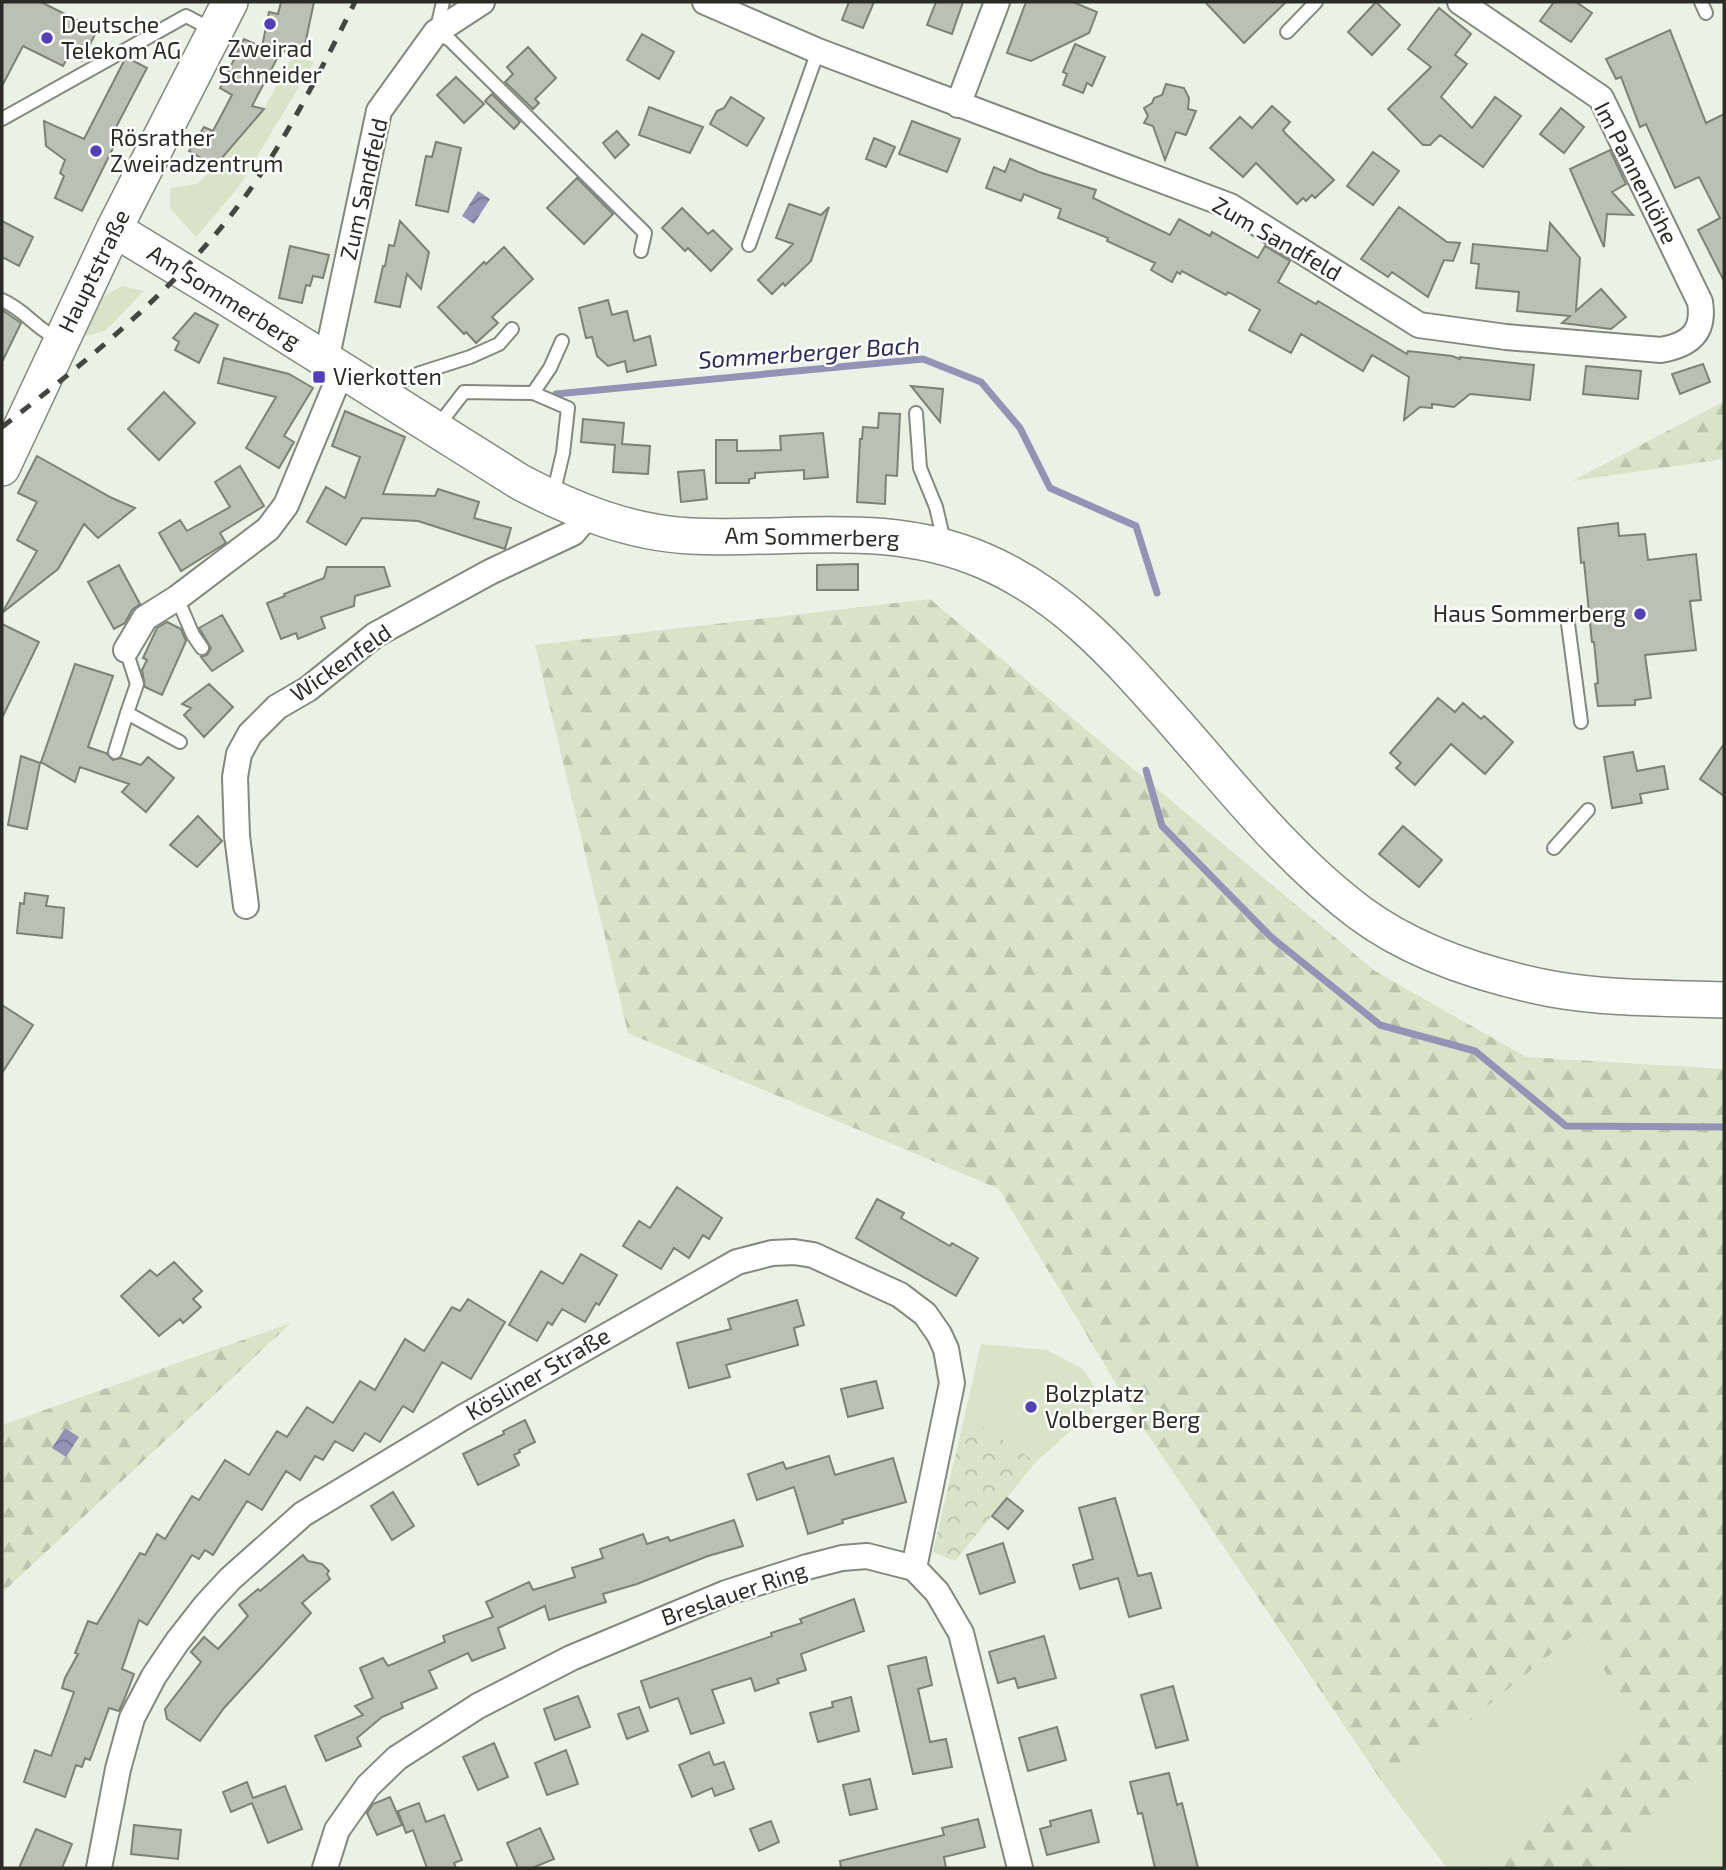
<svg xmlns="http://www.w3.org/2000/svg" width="1726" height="1870" font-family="'Exo 2',sans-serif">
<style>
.grass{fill:#d8e3c7}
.forest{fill:url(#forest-firs)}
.park{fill:url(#park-crowns)}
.water{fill:url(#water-waves)}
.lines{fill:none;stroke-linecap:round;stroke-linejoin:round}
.stream{stroke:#9293b5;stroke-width:7}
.building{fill:#bbbfb4;stroke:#7d8176;stroke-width:2}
.lane-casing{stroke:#84887e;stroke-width:16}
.street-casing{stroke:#84887e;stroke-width:28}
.secondary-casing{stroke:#84887e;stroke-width:38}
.lane{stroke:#fff;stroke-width:12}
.street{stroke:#fff;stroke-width:24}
.secondary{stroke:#fff;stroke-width:35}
.rail{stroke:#444641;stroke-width:5;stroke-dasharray:12 12;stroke-linecap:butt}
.poi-dot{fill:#5140b8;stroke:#fff;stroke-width:2.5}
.labels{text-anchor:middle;stroke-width:5;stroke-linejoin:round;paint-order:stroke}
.poi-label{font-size:23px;fill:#2b2c28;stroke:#fff;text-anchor:start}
.street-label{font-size:23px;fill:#2b2c28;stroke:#fff}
.water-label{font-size:24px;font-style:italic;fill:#2e2b59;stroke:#fff}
</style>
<defs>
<pattern id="forest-firs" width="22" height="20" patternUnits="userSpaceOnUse" patternTransform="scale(1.75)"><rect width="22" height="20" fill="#d8e3c7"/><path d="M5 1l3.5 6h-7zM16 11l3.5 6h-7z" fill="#bac3ab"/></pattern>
<pattern id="park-crowns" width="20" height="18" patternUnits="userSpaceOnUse" patternTransform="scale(1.75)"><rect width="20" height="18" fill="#d8e3c7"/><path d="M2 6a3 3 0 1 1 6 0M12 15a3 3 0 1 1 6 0" fill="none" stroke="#bac3ab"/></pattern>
<pattern id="water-waves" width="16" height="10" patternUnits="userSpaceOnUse" patternTransform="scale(1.75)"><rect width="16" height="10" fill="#9293b5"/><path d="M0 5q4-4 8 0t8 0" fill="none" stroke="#777893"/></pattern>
</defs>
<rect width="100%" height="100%" fill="#ecf1e5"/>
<!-- grass -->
<path class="grass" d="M 292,57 L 314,62 L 238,188 L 196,237 L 170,208 L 170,188 L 197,184 L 215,166 L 264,109 Z
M 122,286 L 144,291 L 105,331 L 81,337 L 99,299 Z
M 981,1344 L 1047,1350 L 1083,1369 L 1104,1401 L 1036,1462 L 965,1414 Z
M 1577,1630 L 1643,1729 L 1484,1868 L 1447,1868 L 1387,1789 Z
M 1706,1771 L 1724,1771 L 1724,1868 L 1613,1868 Z"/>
<!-- forest -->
<path class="forest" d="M 1724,402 L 1724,459 L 1572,481 L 1721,403 Z
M 930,599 L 1375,971 L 1526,1057 L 1724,1069 L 1724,1771 L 1706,1771 L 1613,1868 L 1484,1868 L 1643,1729 L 1578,1631 L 1387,1789 L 1138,1420 L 999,1189 L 628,1033 L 535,645 Z
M 291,1323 L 2,1593 L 2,1425 Z"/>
<!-- park -->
<path class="park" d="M 965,1414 L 1036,1462 L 955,1561 L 933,1552 Z"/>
<!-- water -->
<path class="water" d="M 478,191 L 490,199 L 474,224 L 462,216 Z
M 65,1428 L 79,1437 L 66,1457 L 52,1448 Z"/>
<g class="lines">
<!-- stream -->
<path class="stream" d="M 556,394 L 923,359 L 981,382 L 1020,428 L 1050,488 L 1136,526 L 1157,593
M 1146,770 L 1162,826 L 1271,937 L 1380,1025 L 1475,1051 L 1566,1126 L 1724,1127"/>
</g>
<!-- building -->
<path class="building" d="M 2,2 L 41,2 L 97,30 L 82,61 L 69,55 L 63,66 L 23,46 L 2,86 Z
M 281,2 L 314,2 L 303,54 L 281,51 L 252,106 L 264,109 L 215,166 L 189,151 L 204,127 L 213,131 L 232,95 L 220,88 L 244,39 L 262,47 L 269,12 L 278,14 Z
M 849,2 L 874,2 L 863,28 L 842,20 Z
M 936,2 L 963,2 L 952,34 L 927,25 Z
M 1026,2 L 1073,2 L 1097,12 L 1089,33 L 1031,61 L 1007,53 Z
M 1205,2 L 1286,2 L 1244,43 Z
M 1376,2 L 1400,25 L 1372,55 L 1348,32 Z
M 1554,2 L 1576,2 L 1592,13 L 1571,42 L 1540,21 Z
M 1439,8 L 1471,34 L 1455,55 L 1467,64 L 1441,97 L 1472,128 L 1495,97 L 1521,116 L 1483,167 L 1440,135 L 1430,145 L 1423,145 L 1388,109 L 1431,67 L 1408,49 Z
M 1670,30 L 1706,123 L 1724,114 L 1724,281 L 1698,230 L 1720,218 L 1699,177 L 1675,188 L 1646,124 L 1640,127 L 1621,77 L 1616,79 L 1606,59 Z
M 642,34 L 674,52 L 659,79 L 627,60 Z
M 1075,44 L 1105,57 L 1092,86 L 1087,83 L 1083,93 L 1063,85 L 1067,74 L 1063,72 Z
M 528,47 L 556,78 L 535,99 L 539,103 L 533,109 L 505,82 L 513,74 L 507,67 Z
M 128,58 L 147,68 L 114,131 L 120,134 L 82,211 L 55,198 L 64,176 L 60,173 L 65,160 L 46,146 L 44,121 L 84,139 L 124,61 Z
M 456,77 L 484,104 L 464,123 L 437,95 Z
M 1166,84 L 1184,88 L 1189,98 L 1188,109 L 1196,111 L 1186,135 L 1176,132 L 1165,160 L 1153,126 L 1144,123 L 1148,116 L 1144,108 L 1152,103 L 1154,98 L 1162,95 Z
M 492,94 L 520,122 L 514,129 L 485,101 Z
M 731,97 L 764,118 L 747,146 L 710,124 L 717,111 L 724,108 Z
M 1272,106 L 1290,122 L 1283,130 L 1286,134 L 1334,180 L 1315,198 L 1312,195 L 1306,201 L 1303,198 L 1297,204 L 1256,163 L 1243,177 L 1210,148 L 1240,117 L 1252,128 Z
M 649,107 L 703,127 L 690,153 L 639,135 Z
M 1561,108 L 1584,127 L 1564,153 L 1540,134 Z
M 912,121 L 960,139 L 947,172 L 899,154 Z
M 617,131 L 629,145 L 615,158 L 603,143 Z
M 874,138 L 895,147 L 886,167 L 866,159 Z
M 436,142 L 461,148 L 448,212 L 416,205 L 426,156 L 432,157 Z
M 1610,150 L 1626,184 L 1612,192 L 1633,215 L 1607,214 L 1604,247 L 1570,169 Z
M 1373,152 L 1399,171 L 1373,205 L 1347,186 Z
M 1010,159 L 1039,172 L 1096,190 L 1093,198 L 1170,235 L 1179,219 L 1210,236 L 1212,232 L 1258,258 L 1265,246 L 1290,261 L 1278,282 L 1316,304 L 1318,301 L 1407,354 L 1408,351 L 1452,356 L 1460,359 L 1460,357 L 1534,365 L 1530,400 L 1470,394 L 1454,407 L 1432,404 L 1432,408 L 1420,407 L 1404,420 L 1409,377 L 1372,355 L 1363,371 L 1301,334 L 1291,353 L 1249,330 L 1260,310 L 1228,292 L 1226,295 L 1182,271 L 1180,274 L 1177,272 L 1172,282 L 1151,270 L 1155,263 L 1107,241 L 1108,238 L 1058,218 L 1061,209 L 1024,194 L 1021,201 L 986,188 L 994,167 L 1005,172 Z
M 577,178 L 613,214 L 584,244 L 547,208 Z
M 789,204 L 821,215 L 829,207 L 811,261 L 785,286 L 783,283 L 772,294 L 758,280 L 793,244 L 776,238 Z
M 1399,207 L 1447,242 L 1460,243 L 1453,261 L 1444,260 L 1428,297 L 1392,272 L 1388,277 L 1361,259 Z
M 682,208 L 708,234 L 713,230 L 732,249 L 711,271 L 688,248 L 685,251 L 662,228 Z
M 2,221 L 33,237 L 19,266 L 2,257 Z
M 400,221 L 429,252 L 421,289 L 407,274 L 400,307 L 375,302 L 383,266 L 385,266 L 389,245 L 394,246 Z
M 1550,223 L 1580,258 L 1576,311 L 1601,289 L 1626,317 L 1611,329 L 1562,323 L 1570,316 L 1517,311 L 1519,292 L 1476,288 L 1479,264 L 1471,263 L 1473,244 L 1547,251 Z
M 290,246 L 329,255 L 323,278 L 313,276 L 310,286 L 306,285 L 302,303 L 279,298 Z
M 504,247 L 533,279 L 492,317 L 498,323 L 476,343 L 466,332 L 464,334 L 438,307 L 484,262 L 486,264 Z
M 608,300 L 612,315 L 627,311 L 634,341 L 650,336 L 656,365 L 627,372 L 625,361 L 608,366 L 597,356 L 592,337 L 586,338 L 579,308 Z
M 2,310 L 21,323 L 2,362 Z
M 195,313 L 218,325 L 199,363 L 175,350 L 179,342 L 173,338 Z
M 224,358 L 289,374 L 313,388 L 284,436 L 294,442 L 279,468 L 246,448 L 276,397 L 218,383 Z
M 1703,364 L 1710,382 L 1680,394 L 1672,374 Z
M 1586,366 L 1641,371 L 1638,399 L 1583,394 Z
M 911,386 L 943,389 L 940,422 Z
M 164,392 L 195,423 L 159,460 L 128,429 Z
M 345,411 L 405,437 L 383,494 L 435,496 L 438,489 L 479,502 L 474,518 L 511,528 L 505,549 L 418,521 L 362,518 L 346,545 L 307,522 L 326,487 L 345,498 L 360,457 L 332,446 Z
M 879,413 L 900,414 L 897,476 L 886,475 L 885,504 L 857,502 L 860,439 L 862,439 L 863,427 L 878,428 Z
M 583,419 L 624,423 L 622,444 L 650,446 L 648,474 L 613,472 L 615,445 L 581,442 Z
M 823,433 L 828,477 L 804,479 L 804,470 L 755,473 L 755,478 L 749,479 L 749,483 L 716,483 L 716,440 L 737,440 L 737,451 L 781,450 L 780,436 Z
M 37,456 L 112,498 L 135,508 L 98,538 L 84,524 L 58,569 L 2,613 L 37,551 L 17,540 L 37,502 L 18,493 Z
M 240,466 L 264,506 L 220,533 L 226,543 L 181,571 L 159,533 L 180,520 L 187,531 L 230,507 L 215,482 Z
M 704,470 L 707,499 L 681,502 L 678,472 Z
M 1618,523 L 1619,536 L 1645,534 L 1648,560 L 1696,554 L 1701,600 L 1690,601 L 1696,650 L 1645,655 L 1651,698 L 1635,700 L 1635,705 L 1598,706 L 1595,684 L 1598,683 L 1594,642 L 1592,642 L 1584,562 L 1581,563 L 1578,528 Z
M 858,564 L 858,590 L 817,590 L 817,565 Z
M 119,565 L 140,604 L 132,610 L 125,623 L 114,629 L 88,582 Z
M 327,567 L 384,567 L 390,586 L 355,596 L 354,606 L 321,617 L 325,628 L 298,639 L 296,633 L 281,639 L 267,603 L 285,596 L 284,594 L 324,578 Z
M 222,615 L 243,651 L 212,671 L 201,657 L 207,655 L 211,648 L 199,628 Z
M 167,622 L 181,629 L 186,641 L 162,695 L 145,687 L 142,670 L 147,660 L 143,658 L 157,628 Z
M 2,624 L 39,642 L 2,718 Z
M 75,664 L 113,676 L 88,747 L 106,753 L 113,760 L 121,758 L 141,765 L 148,757 L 174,778 L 146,812 L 122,792 L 129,784 L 80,767 L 75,782 L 41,762 Z
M 209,684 L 233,707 L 204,737 L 184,715 L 191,708 L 182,704 Z
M 1438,698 L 1455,712 L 1463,703 L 1481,719 L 1484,716 L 1513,742 L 1485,774 L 1451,744 L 1415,785 L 1396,768 L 1401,763 L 1390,753 Z
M 1724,744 L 1724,796 L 1700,779 Z
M 1633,752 L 1637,771 L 1664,766 L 1668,789 L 1640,794 L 1642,803 L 1612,808 L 1604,757 Z
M 21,756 L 40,763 L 27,829 L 8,825 Z
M 198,816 L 222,841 L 197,867 L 170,845 Z
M 1403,826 L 1442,860 L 1419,887 L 1379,854 Z
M 25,893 L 48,896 L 46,906 L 64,908 L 62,938 L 17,933 L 20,903 L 24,904 Z
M 2,1005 L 33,1025 L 2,1073 Z
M 677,1187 L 722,1218 L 709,1239 L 703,1235 L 689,1258 L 674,1248 L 661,1269 L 623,1246 L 639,1221 L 650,1228 Z
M 877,1199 L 904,1213 L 901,1218 L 950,1246 L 952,1243 L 978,1258 L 956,1296 L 856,1238 Z
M 581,1254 L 617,1275 L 599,1305 L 596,1303 L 585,1322 L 562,1309 L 552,1325 L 548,1322 L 537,1341 L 509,1325 L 541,1271 L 563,1284 Z
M 174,1262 L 202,1291 L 193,1299 L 201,1307 L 183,1323 L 180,1319 L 159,1336 L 121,1296 L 150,1270 L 157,1276 Z
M 468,1299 L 505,1322 L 471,1379 L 442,1362 L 413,1412 L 403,1406 L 380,1442 L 365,1433 L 353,1451 L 335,1441 L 323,1460 L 315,1456 L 300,1480 L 286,1471 L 262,1510 L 247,1501 L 213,1555 L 205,1550 L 199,1559 L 192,1555 L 147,1625 L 139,1620 L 122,1669 L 134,1674 L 124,1700 L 119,1711 L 109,1708 L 90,1760 L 85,1758 L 82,1767 L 76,1765 L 65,1797 L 24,1782 L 35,1750 L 51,1756 L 74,1692 L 62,1688 L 65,1678 L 78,1654 L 75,1653 L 88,1621 L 97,1624 L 140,1553 L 145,1555 L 157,1534 L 165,1539 L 192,1496 L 199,1500 L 225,1460 L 249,1475 L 277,1431 L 287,1437 L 307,1407 L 333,1423 L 360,1381 L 375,1390 L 405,1339 L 424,1351 L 452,1307 L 460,1311 Z
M 797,1300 L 804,1325 L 794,1328 L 798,1345 L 726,1365 L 730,1377 L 689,1388 L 677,1343 L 731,1329 L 728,1319 Z
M 876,1381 L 883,1408 L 848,1417 L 841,1389 Z
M 525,1420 L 535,1442 L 519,1450 L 520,1452 L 514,1455 L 519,1465 L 478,1485 L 463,1454 L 504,1434 L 503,1431 Z
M 829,1456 L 835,1475 L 893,1458 L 906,1502 L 842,1520 L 843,1523 L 808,1534 L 794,1487 L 757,1500 L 748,1474 L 783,1462 L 786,1469 Z
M 393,1492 L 414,1526 L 392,1540 L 371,1506 Z
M 1007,1498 L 1023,1511 L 1008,1529 L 992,1516 Z
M 1115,1498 L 1138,1576 L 1151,1573 L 1161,1608 L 1129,1617 L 1118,1578 L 1080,1589 L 1073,1565 L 1093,1559 L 1079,1508 Z
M 734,1520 L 743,1546 L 708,1556 L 637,1584 L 603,1594 L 606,1602 L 549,1620 L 545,1606 L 498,1628 L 505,1648 L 472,1661 L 468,1653 L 429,1671 L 437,1688 L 401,1703 L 403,1708 L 382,1717 L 357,1738 L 361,1746 L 326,1761 L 315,1736 L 363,1715 L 355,1706 L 373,1698 L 360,1668 L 383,1658 L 388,1666 L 445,1642 L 443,1636 L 493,1617 L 486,1602 L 529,1582 L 533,1590 L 575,1577 L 572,1568 L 603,1558 L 600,1549 L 643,1534 L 647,1544 L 668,1537 L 670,1541 Z
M 1003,1543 L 1015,1582 L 980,1594 L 967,1555 Z
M 303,1555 L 308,1561 L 322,1564 L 329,1571 L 327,1574 L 330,1579 L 302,1603 L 311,1613 L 224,1708 L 200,1741 L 167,1719 L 165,1709 L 201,1662 L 191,1652 L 204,1637 L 218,1649 L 248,1616 L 239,1605 L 258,1589 L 260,1591 Z
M 854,1599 L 864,1631 L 801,1654 L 806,1670 L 777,1679 L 779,1683 L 755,1691 L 751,1678 L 712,1690 L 724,1723 L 691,1734 L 678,1698 L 650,1708 L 641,1681 L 772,1636 L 771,1633 L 802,1623 L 800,1619 Z
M 1044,1636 L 1056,1678 L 1018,1688 L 1015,1678 L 998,1683 L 989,1652 Z
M 926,1657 L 932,1685 L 918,1689 L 930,1742 L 946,1739 L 952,1767 L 913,1774 L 888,1666 Z
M 1173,1686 L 1188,1740 L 1156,1748 L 1141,1695 Z
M 578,1696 L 590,1727 L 555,1740 L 544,1709 Z
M 851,1697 L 859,1731 L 818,1742 L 810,1713 L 833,1707 L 832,1702 Z
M 639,1707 L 648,1731 L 627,1739 L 618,1714 Z
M 1057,1727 L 1066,1760 L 1028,1771 L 1019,1738 Z
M 494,1743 L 508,1777 L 478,1790 L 463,1757 Z
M 566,1750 L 578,1784 L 547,1795 L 535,1763 Z
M 709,1752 L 714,1765 L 724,1762 L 734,1789 L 715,1796 L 712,1788 L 692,1797 L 679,1765 Z
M 1169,1773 L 1177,1805 L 1182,1803 L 1198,1868 L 1155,1868 L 1142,1813 L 1138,1814 L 1130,1782 Z
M 870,1779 L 877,1809 L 850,1815 L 843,1785 Z
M 247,1782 L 253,1798 L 285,1786 L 302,1829 L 268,1843 L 252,1803 L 231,1812 L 223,1792 Z
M 390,1797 L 402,1825 L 377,1835 L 367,1813 L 373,1804 Z
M 419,1803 L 426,1822 L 444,1815 L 462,1860 L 454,1863 L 456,1868 L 427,1868 L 413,1830 L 406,1833 L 398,1811 Z
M 1091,1810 L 1099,1842 L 1047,1855 L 1040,1829 L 1051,1826 L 1050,1821 Z
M 978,1819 L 985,1847 L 944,1857 L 946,1868 L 841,1868 L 840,1861 L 944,1835 L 942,1828 Z
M 771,1821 L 779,1842 L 759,1851 L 750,1829 Z
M 134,1825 L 181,1830 L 178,1859 L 131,1854 Z
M 540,1828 L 554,1859 L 532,1868 L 518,1868 L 507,1843 Z
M 36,1829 L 72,1844 L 62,1868 L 19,1868 Z"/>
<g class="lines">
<defs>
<path id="lane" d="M 443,2 L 436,32 L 450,40 L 645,233 L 641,251
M 1701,2 L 1706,13
M 1287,32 L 1316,2
M 2,119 L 186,16 L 213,30
M 749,245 L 818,51
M 2,300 C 27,311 34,328 60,340
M 382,390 L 420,373 L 470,357 L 499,344 L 512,329
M 533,393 L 550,368 L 562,341
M 916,413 L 920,468 L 936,507 L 945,545
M 437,427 L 464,392 L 533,393 L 568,408 L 563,453 L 553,495
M 177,598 L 193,635 L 202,648
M 1567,616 L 1581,722
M 126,650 L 137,684 L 127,713 L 180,742
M 115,752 L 127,713
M 1554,848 L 1588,810"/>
<path id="street" d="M 705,2 L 818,51 L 1230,206 L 1419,325 L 1506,337 L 1661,350 C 1689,345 1705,333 1700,302 L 1601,98 L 1460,2
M 958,105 L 997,2
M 326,361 L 379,111 L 436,32 L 482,2
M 126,650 L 145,618 L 177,598 L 268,529 L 286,505 L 342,370
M 246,906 L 237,836 L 235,777 L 239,754 L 250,734 L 277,707 L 308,689 L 375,635 L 490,572 L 573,533 L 589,514
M 99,1868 L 118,1769 L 132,1718 L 154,1676 L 177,1642 L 206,1605 L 230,1579 L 303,1514 L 462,1418 L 737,1262 L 772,1253 L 794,1252 L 813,1255 L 900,1295 L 925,1314 L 939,1334 L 946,1349 L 952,1383 L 914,1568
M 325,1868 L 337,1830 L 368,1786 L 397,1758 L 478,1706 L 571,1658 L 726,1593 L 807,1567 L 842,1558 L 867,1556 L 914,1568 L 937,1592 L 961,1633 L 1020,1868"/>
<path id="secondary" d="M 114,229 L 221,294 L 520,482 C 573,510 630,533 690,536 C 792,541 887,519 984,561 C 1065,596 1116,656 1173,720 C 1232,787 1288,859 1360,913 C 1414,953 1486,976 1552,989 C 1608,999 1667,998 1724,1000
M 2,468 L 114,229 L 230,2"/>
</defs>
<!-- lane casing -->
<use href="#lane" class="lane-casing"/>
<!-- street casing -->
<use href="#street" class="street-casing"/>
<!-- secondary casing -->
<use href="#secondary" class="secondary-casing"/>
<!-- lane -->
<use href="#lane" class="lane"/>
<!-- street -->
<use href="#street" class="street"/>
<!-- secondary -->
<use href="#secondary" class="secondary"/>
<!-- rail -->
<path class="rail" d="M 2,427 C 96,354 194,275 260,175 C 296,120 326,60 355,2"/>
</g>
<!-- markers -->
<g class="poi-dot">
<circle cx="270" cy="24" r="7"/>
<circle cx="47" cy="38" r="7"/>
<circle cx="96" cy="151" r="7"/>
<rect x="312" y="370" width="14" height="14" rx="3.5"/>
<circle cx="1640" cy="614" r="7"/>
<circle cx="1031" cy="1407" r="7"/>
</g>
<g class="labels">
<!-- poi labels -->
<g class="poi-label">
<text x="61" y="33">Deutsche<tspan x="61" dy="26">Telekom AG</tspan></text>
<text x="270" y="57" text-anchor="middle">Zweirad<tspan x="270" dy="26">Schneider</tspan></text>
<text x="110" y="146">Rösrather<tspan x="110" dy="26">Zweiradzentrum</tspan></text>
<text x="333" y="385">Vierkotten</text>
<text x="1626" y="622" text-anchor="end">Haus Sommerberg</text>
<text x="1045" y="1402">Bolzplatz<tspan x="1045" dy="26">Volberger Berg</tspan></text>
</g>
<!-- street labels -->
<g class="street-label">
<text transform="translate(1636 173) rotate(63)" y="8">Im Pannenlöhe</text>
<text transform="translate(364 189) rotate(-77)" y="8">Zum Sandfeld</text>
<text transform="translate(1277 239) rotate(30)" y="8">Zum Sandfeld</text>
<text transform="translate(94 271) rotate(-64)" y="8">Hauptstraße</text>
<text transform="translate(224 297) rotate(32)" y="8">Am Sommerberg</text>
<text transform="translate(812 537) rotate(1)" y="8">Am Sommerberg</text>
<text transform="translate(341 663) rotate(-35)" y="8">Wickenfeld</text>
<text transform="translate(538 1374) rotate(-30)" y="8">Kösliner Straße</text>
<text transform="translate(734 1594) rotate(-19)" y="8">Breslauer Ring</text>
</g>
<!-- water labels -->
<g class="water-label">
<text transform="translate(809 353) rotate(-4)" y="8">Sommerberger Bach</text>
</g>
</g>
<!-- border -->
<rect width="1726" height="1870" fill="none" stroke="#2b2c28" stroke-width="7"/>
</svg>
